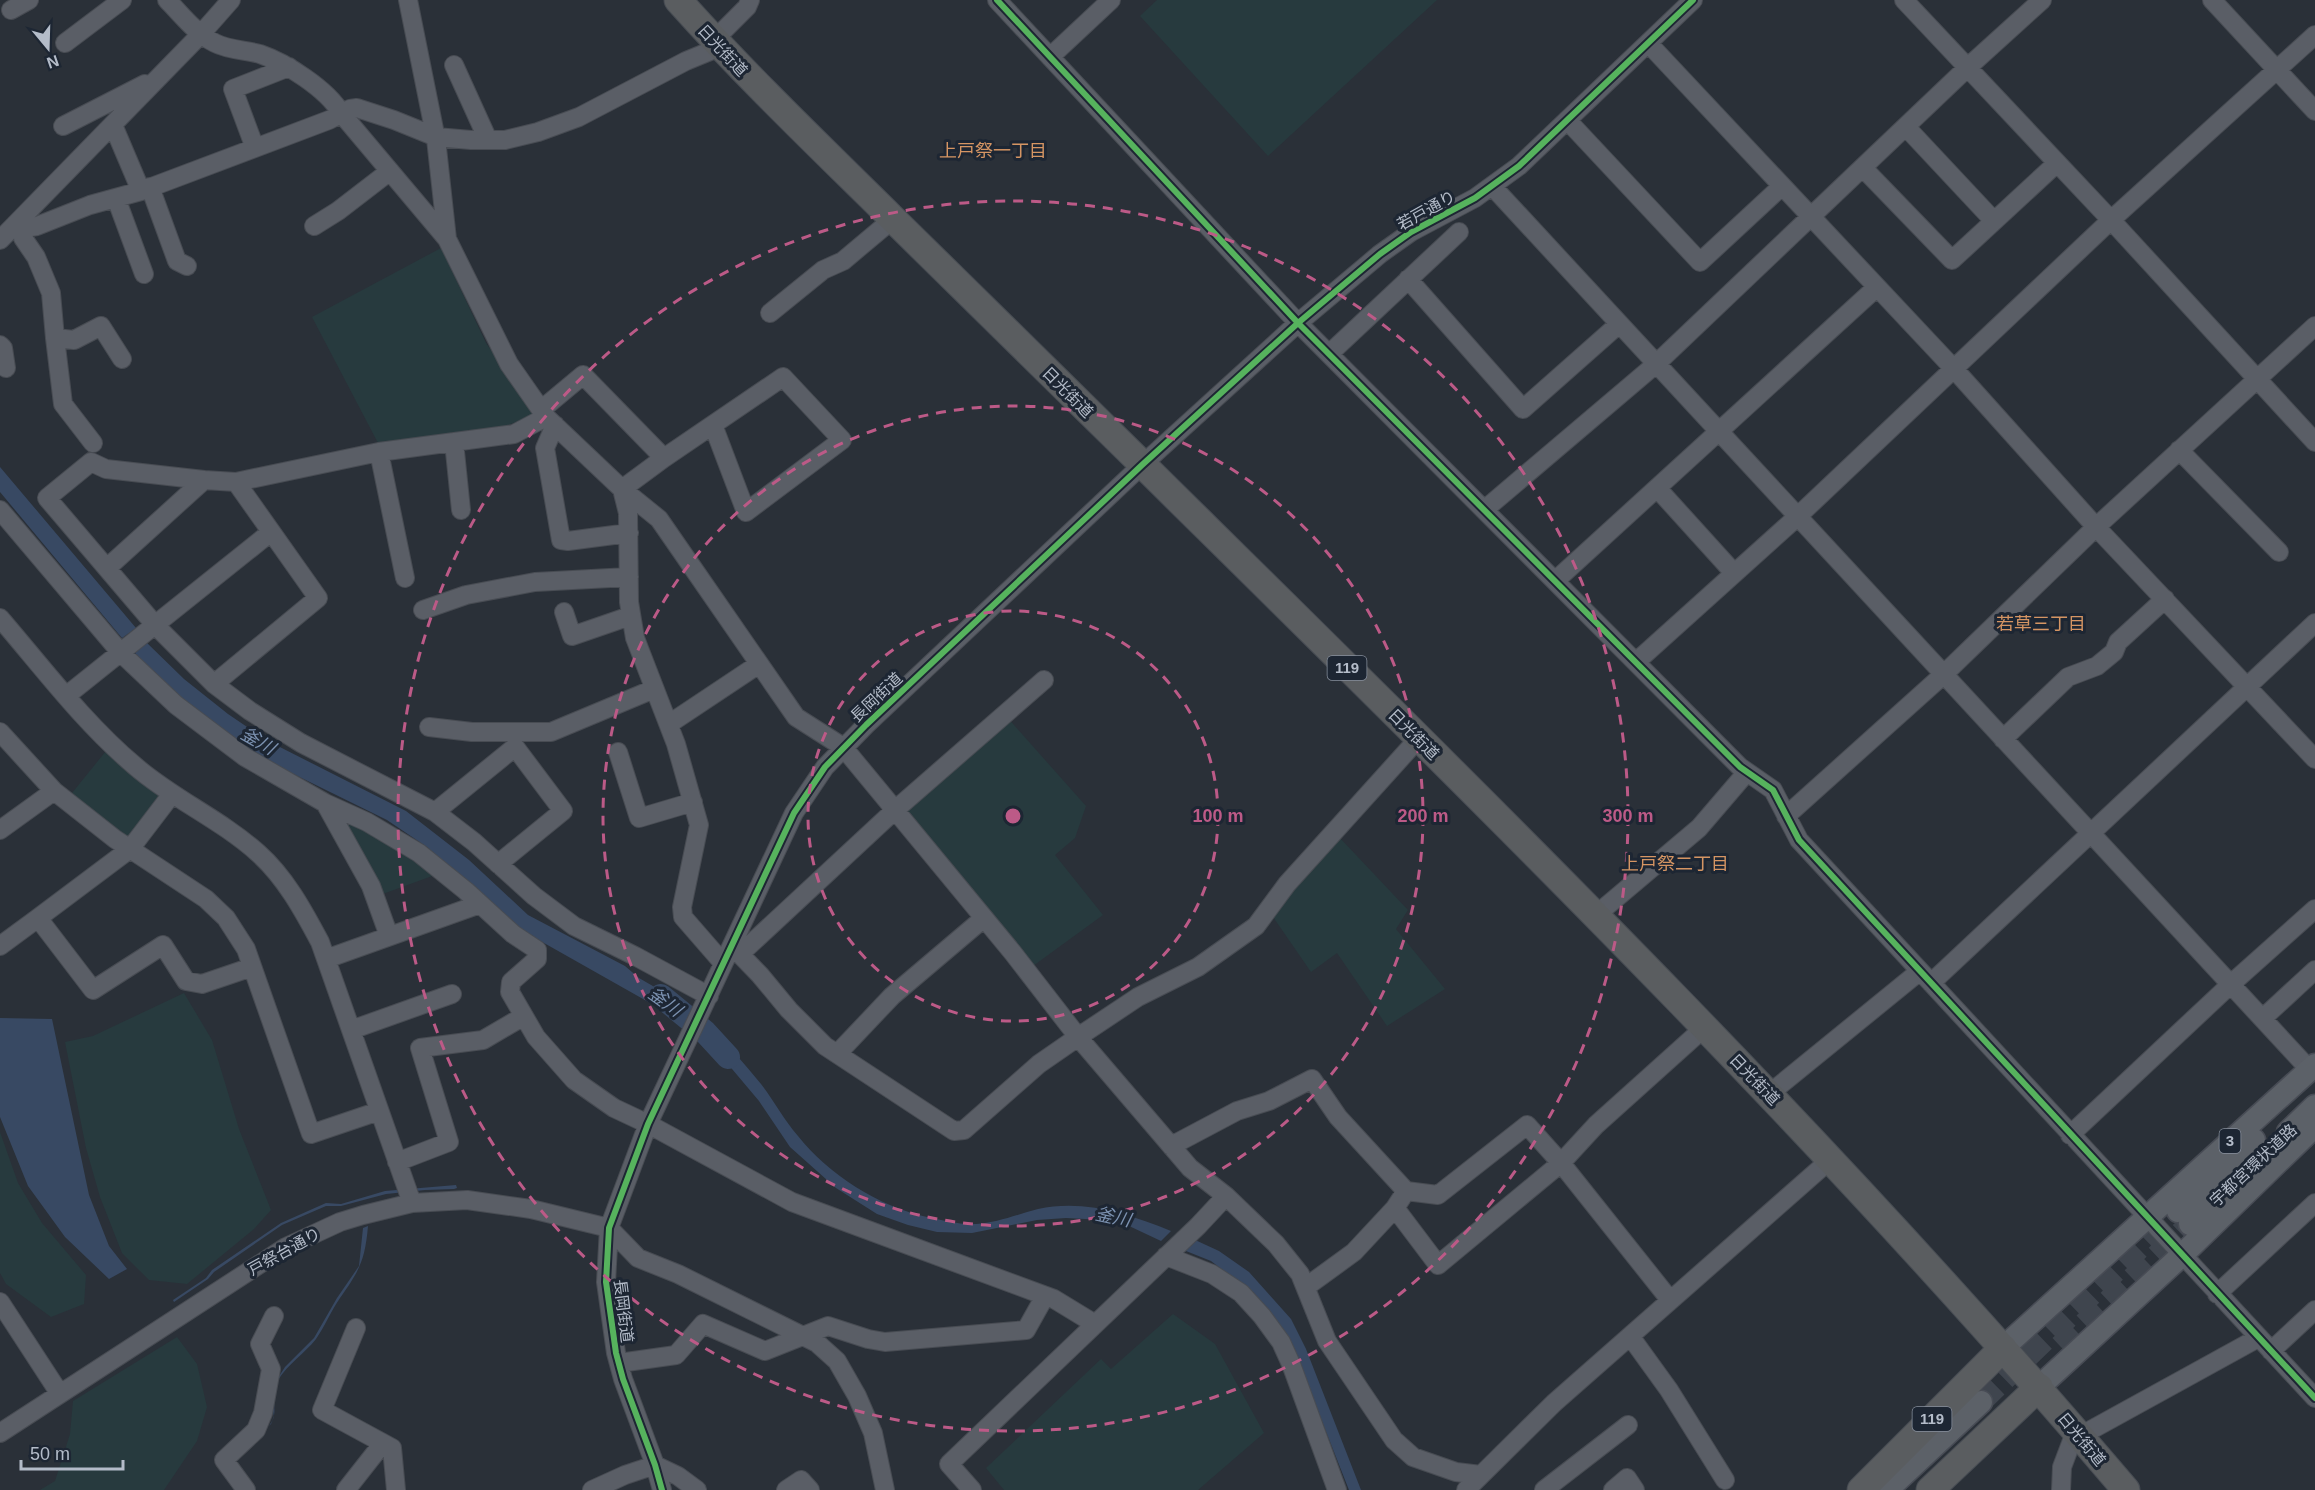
<svg xmlns="http://www.w3.org/2000/svg" width="2315" height="1490" font-family="Helvetica,'Noto Sans JP',sans-serif">
<style>
.green{fill:#273a3e}
.water{fill:#384963}
.lines{fill:none;stroke-linecap:round;stroke-linejoin:round}
.river{stroke:#384963;stroke-width:24}
.major-tunnel{stroke:#3f454e;stroke-width:22;stroke-dasharray:22 11;stroke-linecap:butt}
.minor-casing{stroke:#484c53;stroke-width:20}
.major-casing{stroke:#484c55;stroke-width:25}
.highway-casing{stroke:#474c53;stroke-width:29}
.minor{stroke:#5a5e66;stroke-width:18}
.major{stroke:#5c6168;stroke-width:22}
.highway{stroke:#5a5d60;stroke-width:27}
.cycleway-casing{stroke:#1d2633;stroke-width:10}
.cycleway{stroke:#56b35d;stroke-width:6}
.ring{fill:none;stroke:#bc5a87;stroke-width:3;stroke-dasharray:10 8}
.labels{text-anchor:middle;stroke-width:6;stroke-linejoin:round;paint-order:stroke}
.shield{fill:#1d2633;stroke:#878f9c;stroke-width:1.5}
.shield-label{font-size:15px;font-weight:bold;fill:#b4bcc9}
.street-label{font-size:16px;fill:#b4bcc9;stroke:#1d2633}
.neighbourhood-label{font-size:18px;fill:#d59563;stroke:#1d2633}
.water-label{font-size:18px;font-style:italic;fill:#7c92b1;stroke:#1d2633}
.centre{fill:#bc5a87;stroke:#1d2633;stroke-width:3}
.ring-label{font-size:18px;text-anchor:middle;font-weight:bold;fill:#bc5a87;stroke:#1d2633;stroke-width:6;stroke-linejoin:round;paint-order:stroke}
</style>
<rect width="100%" height="100%" fill="#2a3038"/>
<!-- green -->
<path class="green" d="M 1157,0 L 1437,0 L 1268,156 L 1140,16 Z
M 441,248 L 486,343 L 536,414 L 503,427 L 378,443 L 312,317 Z
M 1006,716 L 1086,806 L 1075,838 L 1055,855 L 1103,915 L 1033,966 L 898,800 Z
M 106,751 L 163,798 L 128,839 L 72,793 Z
M 353,822 L 405,853 L 435,875 L 380,895 L 346,823 Z
M 1339,837 L 1408,910 L 1396,929 L 1445,989 L 1387,1026 L 1337,953 L 1311,972 L 1271,914 L 1292,893 L 1302,877 Z
M 184,993 L 212,1040 L 239,1129 L 271,1210 L 254,1229 L 187,1284 L 149,1280 L 122,1253 L 100,1197 L 86,1148 L 65,1042 L 93,1036 Z
M 0,1132 L 18,1183 L 42,1223 L 86,1275 L 84,1304 L 51,1317 L 6,1284 L 0,1273 Z
M 1173,1314 L 1215,1344 L 1264,1433 L 1198,1490 L 1004,1490 L 986,1468 L 1101,1359 L 1111,1369 Z
M 177,1337 L 197,1364 L 207,1407 L 197,1441 L 164,1490 L 40,1490 L 55,1481 L 70,1434 L 73,1401 Z"/>
<!-- water -->
<path class="water" d="M 0,467 L 136,628 L 122,638 L 0,492 Z
M 145,641 L 184,679 L 228,714 L 268,741 L 406,811 L 469,860 L 528,915 L 625,966 L 639,978 L 689,1007 L 682,1021 L 521,930 L 427,847 L 387,820 L 265,760 L 230,736 L 186,704 L 133,651 Z
M 0,1018 L 52,1019 L 89,1195 L 109,1246 L 127,1269 L 109,1279 L 65,1237 L 28,1186 L 0,1117 Z
M 711,1025 C 727,1045 745,1064 761,1084 C 774,1101 784,1120 798,1136 C 829,1175 878,1206 927,1217 C 942,1220 960,1225 976,1224 C 997,1223 1018,1214 1038,1209 C 1084,1199 1129,1214 1171,1231 L 1161,1241 L 1127,1225 L 1104,1220 L 1066,1218 L 1037,1220 L 972,1233 L 937,1232 L 908,1225 L 877,1214 L 836,1188 L 790,1147 L 759,1101 L 727,1063 L 703,1041 Z
M 456,1185 L 457,1188 L 454,1189 L 425,1190 L 386,1194 L 341,1206 L 326,1206 L 282,1225 L 214,1272 L 208,1279 L 174,1302 L 173,1300 L 206,1278 L 212,1270 L 281,1223 L 326,1203 L 341,1204 L 385,1191 Z
M 368,1226 C 365,1261 359,1271 340,1298 C 331,1311 325,1326 316,1339 C 305,1353 288,1364 278,1380 C 267,1399 284,1416 264,1430 L 271,1424 L 274,1417 L 271,1399 L 276,1381 L 285,1367 L 314,1338 L 337,1298 L 359,1266 L 363,1228 Z
M 1193,1239 L 1219,1251 L 1249,1272 L 1291,1319 L 1306,1349 L 1361,1490 L 1349,1490 L 1299,1363 L 1253,1293 L 1211,1261 L 1181,1249 Z"/>
<g class="lines">
<!-- river -->
<path class="river" d="M 661,996 L 705,1032 L 728,1057"/>
<!-- major-tunnel -->
<path class="major-tunnel" d="M 2060,1346 L 2190,1224
M 1981,1402 L 2178,1211"/>
<defs>
<path id="minor" d="M 167,0 C 181,14 196,34 215,43 C 228,50 246,50 260,54 C 286,63 327,89 341,113 L 447,239 L 509,364 L 546,417 L 622,489 L 628,513 L 629,602 L 635,638 L 676,744 L 699,825 L 682,907 L 683,917 L 723,963
M 408,0 L 436,139 L 447,239
M 997,0 L 1298,323 L 1740,767 L 1773,790 L 1799,840 L 2315,1398
M 1904,0 L 2111,220 L 2315,442
M 2212,0 L 2315,111
M 11,10 L 29,0
M 714,40 L 747,7 L 750,0
M 65,43 L 122,0
M 1648,43 L 1955,370 L 2096,527 L 2315,759
M 1050,57 L 1111,0
M 454,65 L 488,140
M 1567,120 L 1700,262 L 1782,186
M 113,125 L 141,191
M 63,126 L 145,84
M 1906,127 L 1994,221
M 255,148 L 233,89 L 289,67
M 1863,168 L 1952,260 L 2057,163
M 1492,186 L 2309,1069
M 150,187 L 177,261 L 187,266
M 116,198 L 144,274
M 18,222 L 24,228 L 37,226 L 90,205 L 141,191 L 329,120 L 350,109 L 357,108 L 394,120 L 436,137 L 471,140 L 505,140 L 538,132 L 579,117 L 686,61 L 720,47
M 314,226 L 338,211 L 390,171
M 24,228 L 23,238 L 36,257 L 51,293 L 55,338 L 74,340 L 101,326 L 122,359
M 0,240 L 201,34 L 231,0
M 1408,279 L 1523,409 L 1619,324
M 770,313 L 823,270 L 843,261 L 893,219
M 55,338 L 63,404 L 93,443
M 0,345 L 3,348 L 6,368
M 1329,354 L 1459,232
M 541,410 L 583,375 L 664,458 L 622,489 L 659,519 L 796,717 L 843,747 L 1013,953 L 1078,1037 L 1190,1168 L 1226,1196 L 1276,1244 L 1300,1274 L 1327,1341 L 1394,1440 L 1413,1457 L 1456,1472 L 1481,1475
M 555,425 L 545,448 L 561,540 L 568,541 L 629,533
M 454,442 L 461,510
M 2179,450 L 2279,552
M 379,452 L 405,578
M 664,458 L 783,377 L 842,440 L 746,512 L 713,425
M 204,480 L 106,469 L 91,462 L 47,498 L 156,626 L 214,684 L 250,711 L 301,743 L 435,812 L 474,842 L 534,896 L 574,926 L 635,956 L 709,996
M 236,482 L 379,452 L 514,434 L 546,417
M 1657,488 L 1734,573
M 0,510 L 121,653 L 176,705 L 245,757 L 325,803 L 367,822 L 419,853 L 466,891 L 513,934 L 537,950 L 537,959 L 511,982 L 510,992 L 536,1037 L 574,1080 L 614,1108 L 648,1124 L 792,1202 L 1054,1299 L 1095,1324
M 1484,510 L 1656,364 L 1967,68 L 2042,0
M 107,568 L 204,480 L 236,482 L 318,598 L 214,684
M 1555,581 L 1877,287
M 423,610 L 466,595 L 535,582 L 629,577
M 564,612 L 572,636 L 630,616
M 0,618 C 43,668 84,723 135,766 C 173,799 220,819 258,853 C 285,877 303,910 320,942 L 412,1203
M 1636,662 L 1797,517 L 2111,220 L 2315,35
M 66,696 L 271,532
M 669,724 L 759,664
M 429,727 L 472,732 L 551,732 L 654,689
M 0,732 L 54,791 L 115,839 L 206,899 L 226,918 L 246,949 L 311,1134 L 379,1111
M 2003,739 L 2068,677 L 2097,666 L 2114,652 L 2118,642 L 2165,599
M 618,752 L 639,818 L 693,802
M 172,794 L 130,849 L 38,918 L 93,990 L 163,945 L 186,981 L 202,984 L 252,967
M 325,803 L 371,886 L 389,936
M 435,812 L 515,747 L 563,811 L 498,864
M 1786,816 L 1943,675 L 2096,527 L 2315,326
M 0,830 L 54,791
M 1596,915 L 1699,828 L 1747,772
M 0,946 L 38,918
M 732,946 L 760,975 L 789,1010 L 825,1046 L 954,1131 L 964,1130 L 1039,1064 L 1078,1037 L 1138,997 L 1198,967 L 1256,926 L 1287,884 L 1418,739
M 740,954 L 895,810 L 1044,680
M 326,959 L 480,904
M 1931,983 L 2315,623
M 2263,1018 L 2315,970
M 351,1030 L 452,994
M 838,1053 L 892,996 L 984,918
M 1769,1094 L 1920,971
M 2070,1135 L 2231,984 L 2315,909
M 1171,1146 L 1237,1111 L 1269,1101 L 1312,1079 L 1338,1117 L 1406,1191 L 1395,1208 L 1354,1252 L 1306,1287
M 397,1162 L 449,1142 L 420,1048 L 483,1040 L 524,1016
M 1406,1191 L 1438,1195 L 1527,1125 L 1561,1163 L 1670,1300
M 1395,1208 L 1438,1265 L 1561,1163 L 1596,1125 L 1705,1027
M 1166,1256 L 1212,1274 L 1241,1293 L 1262,1316 L 1281,1342 L 1291,1364 L 1337,1490
M 2217,1294 L 2315,1203
M 0,1302 L 60,1394
M 356,1328 L 322,1410 L 392,1448 L 396,1490
M 1630,1336 L 1669,1390 L 1725,1480
M 2271,1351 L 2315,1310
M 619,1363 L 676,1355 L 703,1324 L 765,1351 L 828,1326 L 868,1339 L 885,1342 L 1026,1330 L 1045,1296
M 0,1433 L 286,1247 L 340,1222 L 363,1215 L 412,1203 L 467,1200 L 531,1209 L 609,1228 L 638,1258 L 678,1274 L 817,1343 L 837,1361 L 857,1396 L 873,1433 L 885,1490
M 2080,1436 L 2258,1338
M 246,1490 L 224,1460 L 256,1430 L 263,1413 L 271,1369 L 260,1344 L 274,1316
M 346,1490 L 383,1443
M 592,1490 L 625,1475 L 655,1465 L 678,1476 L 697,1490
M 662,1490 L 655,1465 L 623,1379 L 616,1353 L 606,1282 L 609,1228 L 648,1124 L 794,813 L 825,767 L 866,725 L 1142,465 L 1298,323 L 1380,254 L 1411,232 L 1475,198 L 1519,166 L 1693,0
M 786,1490 L 801,1480 L 810,1490
M 972,1490 L 949,1464 L 1198,1226 L 1226,1196
M 1466,1490 L 1554,1403 L 1831,1159
M 1544,1490 L 1628,1425
M 1613,1490 L 1627,1478 L 1635,1490
M 2061,1490 L 2062,1467 L 2076,1430"/>
<path id="major" d="M 2288,1132 L 2315,1106
M 2178,1211 L 2254,1140
M 2190,1224 L 2248,1169
M 2003,1348 L 2315,1065
M 2039,1387 L 2182,1255 L 2315,1126
M 1887,1490 L 1981,1402"/>
<path id="highway" d="M 678,0 C 746,76 818,145 890,216 C 972,297 1054,378 1136,458 C 1475,793 1817,1126 2126,1490
M 1861,1490 L 2003,1348
M 1930,1490 L 2039,1387"/>
</defs>
<!-- minor casing -->
<use href="#minor" class="minor-casing"/>
<!-- major casing -->
<use href="#major" class="major-casing"/>
<!-- highway casing -->
<use href="#highway" class="highway-casing"/>
<!-- minor -->
<use href="#minor" class="minor"/>
<!-- major -->
<use href="#major" class="major"/>
<!-- highway -->
<use href="#highway" class="highway"/>
<defs>
<path id="cycleway" d="M 997,0 L 1298,323 L 1740,767 L 1773,790 L 1799,840 L 2315,1398
M 662,1490 L 655,1465 L 623,1379 L 616,1353 L 606,1282 L 609,1228 L 648,1124 L 794,813 L 825,767 L 866,725 L 1142,465 L 1298,323 L 1380,254 L 1411,232 L 1475,198 L 1519,166 L 1693,0"/>
</defs>
<!-- cycleway casing -->
<use href="#cycleway" class="cycleway-casing"/>
<!-- cycleway -->
<use href="#cycleway" class="cycleway"/>
</g>
<!-- distance rings -->
<g class="ring">
<circle cx="1013" cy="816" r="205"/>
<circle cx="1013" cy="816" r="410"/>
<circle cx="1013" cy="816" r="615"/>
</g>
<g class="labels">
<!-- shield labels -->
<g class="shield">
<rect x="1327.5" y="656" width="39" height="24" rx="4.5"/>
<rect x="2219.5" y="1129" width="21" height="24" rx="4.5"/>
<rect x="1912.5" y="1407" width="39" height="24" rx="4.5"/>
</g>
<g class="shield-label">
<text x="1347" y="673">119</text>
<text x="2230" y="1146">3</text>
<text x="1932" y="1424">119</text>
</g>
<!-- street labels -->
<g class="street-label">
<text transform="translate(723 50) rotate(47)" y="6">日光街道</text>
<text transform="translate(1426 210) rotate(-29)" y="6">若戸通り</text>
<text transform="translate(1068 392) rotate(45)" y="6">日光街道</text>
<text transform="translate(876 697) rotate(-43)" y="6">長岡街道</text>
<text transform="translate(1414 734) rotate(45)" y="6">日光街道</text>
<text transform="translate(1755 1079) rotate(46)" y="6">日光街道</text>
<text transform="translate(2253 1165) rotate(-43)" y="6">宇都宮環状道路</text>
<text transform="translate(284 1251) rotate(-29)" y="6">戸祭台通り</text>
<text transform="translate(624 1311) rotate(83)" y="6">長岡街道</text>
<text transform="translate(2082 1439) rotate(50)" y="6">日光街道</text>
</g>
<!-- neighbourhood labels -->
<g class="neighbourhood-label">
<text x="993" y="157">上戸祭一丁目</text>
<text x="2041" y="630">若草三丁目</text>
<text x="1675" y="870">上戸祭二丁目</text>
</g>
<!-- water labels -->
<g class="water-label">
<text transform="translate(258 741) rotate(30)" y="6">釜川</text>
<text transform="translate(665 1002) rotate(36)" y="6">釜川</text>
<text transform="translate(1113 1217) rotate(12)" y="6">釜川</text>
</g>
</g>
<circle cx="1013" cy="816" r="9" class="centre"/>
<g class="ring-label">
<text x="1218" y="822">100 m</text>
<text x="1423" y="822">200 m</text>
<text x="1628" y="822">300 m</text>
</g>
<!-- north arrow -->
<g transform="translate(48 48) rotate(161)" stroke="#1d2633" stroke-width="4.5" paint-order="stroke">
<path d="M0-4.5L10 22L0 15L-10 22Z" fill="#b4bcc9"/>
<text y="-9" font-size="16" font-weight="bold" text-anchor="middle" fill="#b4bcc9">N</text>
</g>
<!-- scale -->
<path d="M21 1460v9h102v-9" fill="none" stroke="#b4bcc9" stroke-width="3"/>
<text x="30" y="1460" font-size="18" fill="#b4bcc9" stroke="#1d2633" stroke-width="4.5" paint-order="stroke">50 m</text>
</svg>
